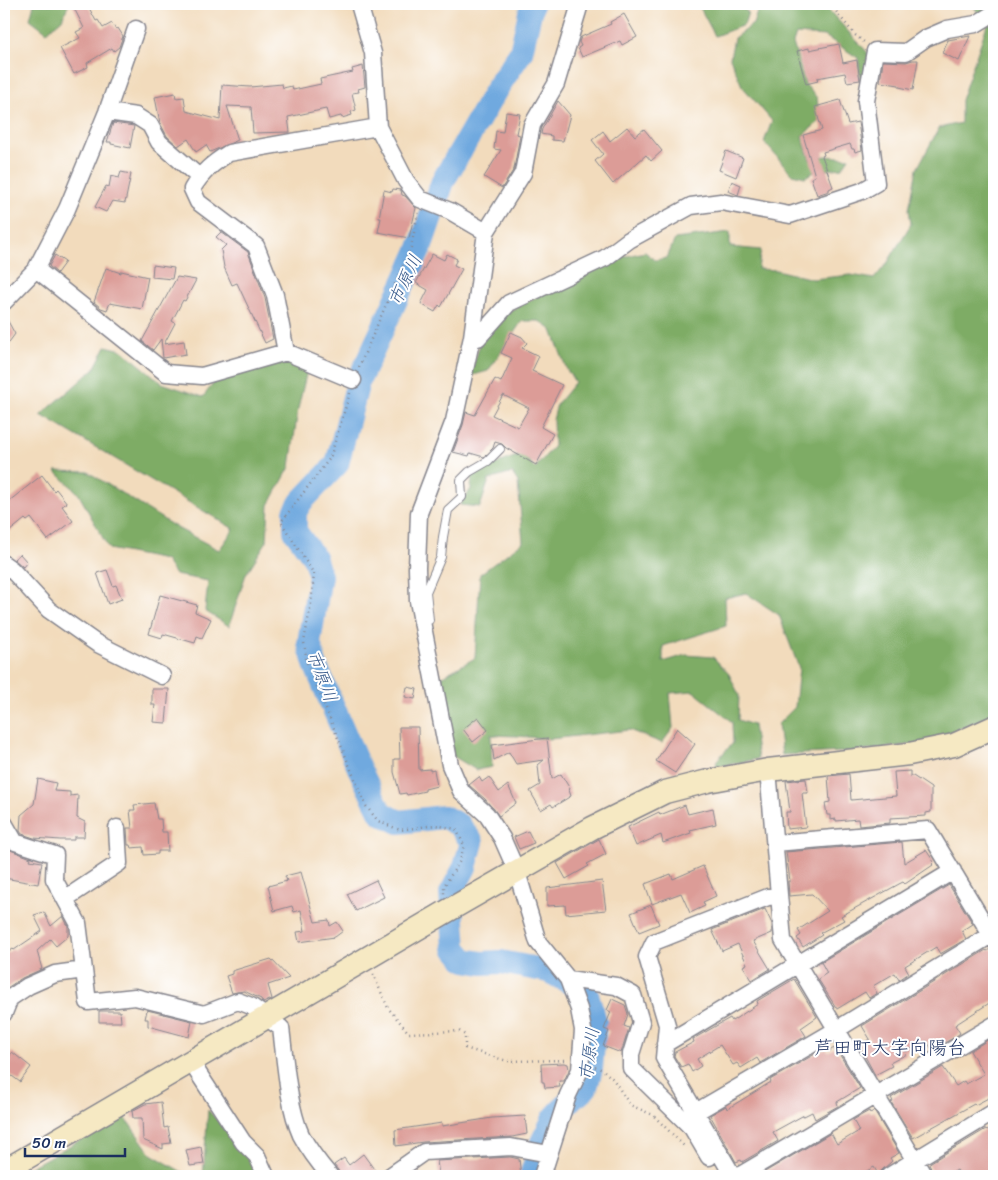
<svg xmlns="http://www.w3.org/2000/svg" width="998" height="1180" font-family="Sriracha,'Klee One',sans-serif">
<style>
.forest{fill:#7eac65;stroke:#4c6e62}
.lines{fill:none;stroke-linecap:round;stroke-linejoin:round}
.river{stroke:#6fa9df;stroke-width:24}
.building{fill:#dc9c97;fill-rule:evenodd}
.lane-casing{stroke:#86858d;stroke-width:10}
.street-casing{stroke:#86858d;stroke-width:19}
.secondary-casing{stroke:#86858d;stroke-width:25}
.path{stroke:#86858d;stroke-width:2.5;stroke-dasharray:1 4;stroke-linecap:butt}
.lane{stroke:#fff;stroke-width:8}
.street{stroke:#fff;stroke-width:16}
.secondary{stroke:#f6e9c3;stroke-width:22}
.labels{text-anchor:middle;stroke-width:4;stroke-linejoin:round;paint-order:stroke}
.water-label{font-size:18px;font-style:italic;fill:#385a8b;stroke:#fff}
.quarter-label{font-size:19px;fill:#1b2f5e;stroke:#fff}
</style>
<rect width="100%" height="100%" fill="#fff"/>
<filter id="ink" filterUnits="userSpaceOnUse"><feTurbulence type="fractalNoise" baseFrequency=".02" numOctaves="2"/><feDisplacementMap in="SourceGraphic" scale="10" xChannelSelector="R" yChannelSelector="G"/><feConvolveMatrix kernelMatrix="1 2 1 2 8 2 1 2 1" color-interpolation-filters="sRGB"/></filter>
<filter id="wash" filterUnits="userSpaceOnUse"><feTurbulence type="fractalNoise" baseFrequency=".0096" numOctaves="4" result="noise"/><feDisplacementMap in="SourceGraphic" scale="20" xChannelSelector="R" yChannelSelector="G"/><feGaussianBlur stdDeviation="1.12" result="paint"/><feColorMatrix in="noise" values="0 0 0 0 0 0 0 0 0 0 0 0 0 0 0 0 0 1.4 0 .05"/><feComposite in="paint" operator="in"/></filter>
<g filter="url(#wash)">
<rect width="100%" height="100%" fill="#f2dbbc"/>
<!-- forest -->
<path class="forest" d="M 34,4 L 69,4 L 62,19 L 47,32 L 30,19 Z
M 698,4 L 735,4 L 748,12 L 744,25 L 715,36 Z
M 766,4 L 823,4 L 869,54 L 864,84 L 861,81 L 858,58 L 825,36 L 796,34 L 793,43 L 805,84 L 817,98 L 820,121 L 802,136 L 810,160 L 826,156 L 849,158 L 842,168 L 816,171 L 805,177 L 792,174 L 764,142 L 772,121 L 742,86 L 730,58 L 734,38 L 753,24 L 757,12 Z
M 972,4 L 994,4 L 994,8 L 980,16 Z
M 994,23 L 994,715 L 922,743 L 862,751 L 782,755 L 778,724 L 795,707 L 799,668 L 779,615 L 746,593 L 725,598 L 726,626 L 663,646 L 663,662 L 686,655 L 713,657 L 729,674 L 739,695 L 738,720 L 753,725 L 758,759 L 716,767 L 717,760 L 733,743 L 732,722 L 693,691 L 670,693 L 673,728 L 662,743 L 629,730 L 550,739 L 518,736 L 491,735 L 492,767 L 476,770 L 453,756 L 441,677 L 475,658 L 480,574 L 523,542 L 518,482 L 512,473 L 489,480 L 480,507 L 460,505 L 471,489 L 472,474 L 514,457 L 524,456 L 535,468 L 554,446 L 553,420 L 557,404 L 575,382 L 567,370 L 552,330 L 539,321 L 522,321 L 488,371 L 470,376 L 484,332 L 511,310 L 609,260 L 645,252 L 655,260 L 667,258 L 675,239 L 730,232 L 730,247 L 761,250 L 758,269 L 776,270 L 813,279 L 851,275 L 874,279 L 888,262 L 911,224 L 909,209 L 917,169 L 939,128 L 961,123 L 961,100 L 987,25 Z
M 106,346 L 122,350 L 162,383 L 203,397 L 219,376 L 281,357 L 308,366 L 298,409 L 290,467 L 269,505 L 267,541 L 246,574 L 229,626 L 205,611 L 208,581 L 175,575 L 165,560 L 109,549 L 78,493 L 55,471 L 88,472 L 177,528 L 219,550 L 234,529 L 41,415 L 94,369 Z
M 208,1110 L 251,1157 L 256,1176 L 203,1176 Z
M 124,1116 L 151,1154 L 189,1176 L 14,1176 Z"/>
<g class="lines">
<!-- river -->
<path class="river" d="M 531,1176 L 542,1142 L 554,1118 L 575,1095 L 581,1093 L 586,1087 L 591,1069 L 595,1021 L 586,991 L 548,971 L 501,962 L 482,963 L 465,960 L 455,948 L 451,893 L 465,867 L 472,842 L 459,825 L 444,817 L 399,822 L 381,813 L 359,768 L 315,664 L 309,643 L 320,576 L 314,557 L 295,531 L 295,512 L 301,502 L 337,464 L 358,382 L 420,248 L 443,181 L 497,88 L 521,52 L 532,4"/>
</g>
<g id="blocks">
<!-- building -->
<path class="building" d="M 72,4 L 87,4 L 96,21 L 98,20 L 103,28 L 112,23 L 116,29 L 118,28 L 123,36 L 119,47 L 114,51 L 112,48 L 87,63 L 88,67 L 74,74 L 60,48 L 80,38 L 76,32 L 84,28 Z
M 624,14 L 637,37 L 622,45 L 620,41 L 582,57 L 578,48 L 581,46 L 579,42 L 581,37 L 611,24 L 610,22 Z
M 970,36 L 959,61 L 942,53 L 948,40 Z
M 839,44 L 843,63 L 857,60 L 860,80 L 847,82 L 845,73 L 817,78 L 818,81 L 806,84 L 797,51 L 809,48 L 809,50 Z
M 913,60 L 918,60 L 913,90 L 899,87 L 899,85 L 880,82 L 883,61 L 906,62 Z
M 363,66 L 365,87 L 358,89 L 359,92 L 352,93 L 356,110 L 351,112 L 352,115 L 342,118 L 341,116 L 329,119 L 326,109 L 288,117 L 290,132 L 253,133 L 251,107 L 227,106 L 238,140 L 210,152 L 206,145 L 196,152 L 188,139 L 178,146 L 167,136 L 160,123 L 155,97 L 175,93 L 176,98 L 184,97 L 186,111 L 220,120 L 222,85 L 250,87 L 282,84 L 283,88 L 292,86 L 293,90 L 321,84 L 320,79 L 353,72 L 352,69 Z
M 840,100 L 848,124 L 858,122 L 862,150 L 855,152 L 854,149 L 852,149 L 850,144 L 823,152 L 824,155 L 822,156 L 833,187 L 829,189 L 829,191 L 817,195 L 811,178 L 815,176 L 803,135 L 822,130 L 815,107 Z
M 558,101 L 570,115 L 563,141 L 552,140 L 552,136 L 541,134 L 542,129 Z
M 506,112 L 520,114 L 516,134 L 520,135 L 514,169 L 502,188 L 484,177 L 501,150 L 494,149 L 496,131 L 503,132 Z
M 113,123 L 134,126 L 130,148 L 111,144 L 111,142 L 107,142 Z
M 627,127 L 635,136 L 644,129 L 662,151 L 651,161 L 646,155 L 613,184 L 595,161 L 603,154 L 592,140 L 603,131 L 610,141 Z
M 726,151 L 743,158 L 736,177 L 719,170 Z
M 121,172 L 131,174 L 125,203 L 112,201 L 106,212 L 95,207 L 106,186 L 109,187 L 111,176 L 119,178 Z
M 732,181 L 741,185 L 738,195 L 728,191 Z
M 393,189 L 401,190 L 402,195 L 405,196 L 416,208 L 409,238 L 378,232 L 381,218 L 379,218 L 384,190 L 392,192 Z
M 221,232 L 248,252 L 265,298 L 273,339 L 265,343 L 237,283 L 232,285 L 224,267 L 221,250 L 226,245 L 216,237 Z
M 432,254 L 444,260 L 447,254 L 457,259 L 454,265 L 462,269 L 441,307 L 439,305 L 435,312 L 421,304 L 428,290 L 416,283 Z
M 55,255 L 65,262 L 57,273 L 49,266 Z
M 153,265 L 174,268 L 172,279 L 152,277 Z
M 106,268 L 121,273 L 121,271 L 148,277 L 142,309 L 110,303 L 107,310 L 101,308 L 94,302 Z
M 177,277 L 196,280 L 185,301 L 183,300 L 172,321 L 175,323 L 164,344 L 184,341 L 186,354 L 163,358 L 161,339 L 153,350 L 142,341 Z
M 4,314 L 15,334 L 4,349 Z
M 511,332 L 522,337 L 527,343 L 522,348 L 539,356 L 532,371 L 562,385 L 541,427 L 553,434 L 536,465 L 506,448 L 502,444 L 495,442 L 493,448 L 484,457 L 470,453 L 469,456 L 453,452 L 463,425 L 466,412 L 475,415 L 495,379 L 501,382 L 512,358 L 501,353 ZM 503,395 L 529,408 L 518,427 L 492,415 Z
M 42,475 L 54,491 L 56,489 L 67,503 L 62,506 L 73,521 L 48,540 L 31,518 L 27,521 L 25,519 L 4,536 L 4,505 Z
M 20,554 L 27,562 L 23,567 L 14,559 Z
M 107,570 L 113,586 L 116,585 L 122,599 L 108,604 L 97,573 Z
M 160,595 L 197,605 L 195,612 L 211,619 L 202,638 L 197,636 L 195,643 L 163,634 L 162,638 L 149,634 Z
M 407,687 L 417,689 L 415,699 L 405,697 Z
M 152,689 L 169,689 L 166,723 L 153,722 L 155,705 L 152,705 Z
M 478,717 L 488,730 L 473,742 L 463,729 Z
M 399,727 L 418,727 L 419,770 L 430,769 L 430,771 L 434,770 L 437,786 L 425,789 L 425,791 L 407,795 L 406,793 L 400,794 L 394,772 L 394,759 L 400,759 Z
M 677,728 L 695,744 L 675,773 L 656,761 Z
M 547,738 L 552,779 L 561,774 L 570,789 L 569,790 L 571,796 L 553,807 L 551,804 L 541,810 L 530,791 L 540,785 L 538,765 L 544,760 L 516,764 L 509,752 L 494,760 L 492,745 Z
M 910,771 L 910,776 L 913,776 L 931,788 L 931,812 L 926,813 L 926,816 L 890,818 L 890,823 L 859,826 L 858,819 L 836,821 L 836,819 L 830,820 L 830,815 L 827,815 L 825,803 L 830,802 L 828,776 L 849,774 L 851,800 L 896,796 L 894,772 Z
M 479,777 L 482,782 L 489,777 L 499,792 L 508,785 L 516,803 L 499,816 L 485,799 L 469,785 Z
M 38,779 L 56,783 L 54,791 L 70,792 L 70,796 L 78,795 L 77,818 L 85,822 L 84,837 L 74,837 L 74,840 L 60,840 L 34,838 L 22,834 L 20,831 L 21,815 L 34,804 Z
M 806,779 L 808,793 L 802,793 L 806,827 L 787,829 L 786,812 L 790,812 L 786,781 Z
M 154,803 L 157,819 L 161,819 L 162,832 L 167,832 L 168,851 L 158,851 L 158,854 L 144,855 L 143,847 L 131,848 L 130,845 L 128,845 L 127,828 L 132,828 L 130,810 L 135,810 L 134,805 Z
M 685,805 L 688,814 L 713,808 L 716,824 L 690,830 L 691,833 L 663,843 L 661,835 L 636,846 L 628,827 L 659,812 L 660,815 Z
M 528,831 L 534,843 L 519,849 L 514,837 Z
M 599,839 L 606,854 L 587,864 L 589,866 L 566,879 L 557,863 Z
M 902,842 L 904,863 L 926,850 L 934,862 L 932,864 L 933,865 L 905,884 L 903,882 L 899,884 L 841,916 L 844,920 L 820,933 L 822,935 L 803,947 L 797,938 L 801,935 L 798,930 L 828,911 L 812,894 L 789,896 L 788,881 L 790,881 L 786,852 Z
M 8,849 L 31,858 L 30,860 L 42,862 L 38,884 L 4,878 Z
M 703,866 L 716,896 L 703,902 L 705,906 L 690,913 L 681,893 L 652,904 L 645,884 L 671,874 L 673,879 Z
M 301,872 L 315,922 L 329,920 L 330,926 L 337,922 L 343,931 L 335,937 L 299,942 L 297,932 L 305,931 L 301,910 L 294,912 L 292,906 L 274,911 L 268,886 L 287,881 L 285,876 Z
M 376,880 L 384,897 L 356,911 L 347,894 Z
M 602,881 L 606,910 L 566,914 L 565,905 L 547,906 L 547,888 Z
M 949,885 L 973,924 L 962,931 L 966,939 L 940,954 L 936,947 L 905,966 L 909,973 L 899,980 L 895,973 L 873,986 L 877,993 L 869,998 L 865,992 L 837,1009 L 818,979 L 827,973 L 821,962 Z
M 651,905 L 659,924 L 639,932 L 631,913 Z
M 765,909 L 772,924 L 772,933 L 753,941 L 770,969 L 752,980 L 743,966 L 747,964 L 738,944 L 722,951 L 712,930 Z
M 44,912 L 51,926 L 63,916 L 68,926 L 68,936 L 56,946 L 50,939 L 37,951 L 42,969 L 22,978 L 4,990 L 4,955 L 13,949 L 14,950 L 42,931 L 34,915 Z
M 990,949 L 994,950 L 994,1000 L 955,1025 L 960,1033 L 955,1037 L 932,1050 L 927,1041 L 905,1052 L 907,1054 L 890,1063 L 892,1066 L 875,1075 L 859,1045 L 870,1039 L 862,1026 L 986,950 L 987,951 Z
M 271,959 L 289,978 L 268,985 L 272,999 L 263,1003 L 261,999 L 244,991 L 232,993 L 226,976 L 232,974 L 232,971 Z
M 794,979 L 817,1017 L 801,1028 L 806,1036 L 760,1063 L 757,1058 L 741,1068 L 737,1063 L 733,1065 L 720,1045 L 697,1059 L 701,1066 L 692,1072 L 688,1064 L 681,1067 L 674,1056 L 675,1052 L 694,1042 L 693,1039 L 730,1018 L 732,1021 L 758,1004 L 757,1001 Z
M 612,999 L 625,1005 L 628,1014 L 624,1026 L 629,1028 L 621,1053 L 603,1046 L 609,1031 L 604,1029 L 611,1012 L 607,1010 Z
M 147,1010 L 192,1021 L 189,1037 L 148,1026 L 148,1019 L 145,1019 Z
M 99,1011 L 120,1011 L 121,1022 L 99,1022 Z
M 994,1036 L 994,1095 L 975,1105 L 974,1104 L 913,1138 L 891,1102 L 893,1101 L 891,1098 L 943,1067 L 956,1086 L 964,1081 L 966,1084 L 984,1074 L 970,1051 Z
M 834,1048 L 836,1053 L 838,1052 L 860,1088 L 837,1102 L 838,1106 L 815,1119 L 812,1112 L 804,1116 L 804,1115 L 773,1132 L 778,1141 L 742,1162 L 741,1160 L 736,1162 L 710,1115 L 726,1106 L 727,1109 L 771,1082 L 770,1080 L 815,1054 L 826,1049 L 828,1052 Z
M 12,1052 L 31,1067 L 20,1082 L 4,1070 L 4,1053 L 9,1057 Z
M 564,1063 L 568,1064 L 569,1070 L 564,1081 L 559,1081 L 560,1087 L 545,1088 L 544,1082 L 542,1082 L 541,1064 Z
M 161,1102 L 164,1128 L 168,1127 L 171,1143 L 163,1144 L 163,1149 L 143,1140 L 142,1118 L 133,1118 L 132,1111 L 145,1104 Z
M 869,1111 L 870,1113 L 874,1111 L 899,1153 L 890,1158 L 892,1161 L 881,1171 L 879,1176 L 874,1167 L 858,1176 L 850,1176 L 847,1171 L 837,1176 L 758,1176 L 831,1133 L 837,1144 L 859,1131 L 853,1120 Z
M 525,1116 L 527,1134 L 512,1137 L 423,1142 L 396,1146 L 395,1130 L 442,1123 L 442,1126 L 492,1118 Z
M 994,1126 L 994,1176 L 961,1176 L 957,1170 L 947,1176 L 934,1176 L 929,1164 L 931,1162 L 986,1129 L 987,1130 Z
M 201,1147 L 204,1164 L 190,1166 L 186,1150 Z
M 363,1154 L 379,1176 L 340,1176 L 338,1170 L 334,1165 L 344,1158 L 349,1165 Z
M 510,1157 L 519,1159 L 521,1176 L 487,1176 L 487,1174 L 479,1176 L 439,1175 L 437,1161 Z"/>
</g>
</g>
<g filter="url(#ink)">
<use href="#blocks" fill-opacity="0" stroke="#86858d" stroke-width="1"/>
<g class="lines">
<defs>
<path id="lane" d="M 429,620 L 426,592 L 441,557 L 443,537 L 448,510 L 462,497 L 461,480 L 469,472 L 488,461 L 500,449"/>
<path id="street" d="M 359,4 L 373,53 L 378,127 L 406,181 L 420,199 L 450,211 L 486,232
M 107,112 L 136,116 L 150,125 L 159,142 L 199,177
M 36,269 L 166,373 L 202,376 L 286,352 L 353,380
M 4,302 L 36,269 L 67,209 L 107,112 L 136,29
M 472,337 L 478,338 L 509,303 L 605,258 L 629,240 L 691,206 L 721,202 L 790,215 L 862,191 L 876,183 L 866,101 L 875,51 L 906,52 L 926,38 L 947,29 L 976,24 L 994,13
M 286,352 L 275,295 L 256,246 L 198,202 L 192,189 C 202,172 213,163 229,153 L 378,127
M 4,564 L 11,569 L 49,610 L 96,643 L 162,676
M 768,770 L 783,940 L 924,1176
M 4,823 L 15,842 L 55,855 L 54,879 L 78,923 L 88,1002 L 135,997 L 204,1014 L 238,1001 L 251,1006 L 281,1028 C 285,1059 288,1106 301,1135 C 309,1150 319,1163 330,1176
M 775,843 L 928,830 L 994,940
M 65,899 L 119,863 L 117,828
M 568,979 L 616,986 L 633,995 L 641,1022 L 631,1054 L 631,1068 L 692,1128 L 709,1157
M 4,1013 L 10,998 L 28,986 L 55,974 L 84,970
M 665,1044 L 953,871
M 191,1062 L 243,1142 L 257,1156 L 266,1176
M 696,1112 L 836,1030 L 991,935
M 390,1176 L 424,1152 L 511,1147 L 549,1154
M 542,1176 L 568,1095 L 580,1070 L 583,1030 L 579,1009 L 568,979 L 538,942 L 517,872 L 502,838 L 487,815 L 461,791 L 450,765 L 418,601 L 417,568 L 419,513 L 454,421 L 472,337 L 486,232 L 523,173 L 532,125 L 556,84 L 580,4
M 733,1176 L 664,1058 L 667,1025 L 647,957 L 654,942 L 768,897 L 779,896
M 739,1176 L 994,1025
M 889,1176 L 994,1112"/>
<path id="secondary" d="M 4,1171 L 444,913 L 592,828 L 649,800 L 665,792 L 708,781 L 768,770 L 909,754 L 954,745 L 994,727"/>
</defs>
<!-- lane casing -->
<use href="#lane" class="lane-casing"/>
<!-- street casing -->
<use href="#street" class="street-casing"/>
<!-- secondary casing -->
<use href="#secondary" class="secondary-casing"/>
<!-- path -->
<path class="path" d="M 830,4 L 855,35 L 864,42
M 359,367 L 411,247 L 418,213
M 350,393 L 330,458 L 281,522 L 314,574 L 311,604 L 304,642 L 307,663 L 366,806 L 378,821 L 400,830 L 435,825 L 456,829 L 464,845 L 460,861 L 444,886 L 444,894
M 373,974 L 388,1008 L 409,1033 L 459,1031 L 465,1035 L 465,1048 L 507,1061 L 567,1060
M 595,1067 L 603,1070 L 613,1079 L 630,1105 L 653,1115 L 684,1146"/>
<!-- lane -->
<use href="#lane" class="lane"/>
<!-- street -->
<use href="#street" class="street"/>
<!-- secondary -->
<use href="#secondary" class="secondary"/>
</g>
</g>
<g class="labels">
<!-- water labels -->
<g class="water-label">
<text transform="translate(405 280) rotate(-65)" y="6">市原川</text>
<text transform="translate(322 676) rotate(69)" y="6">市原川</text>
<text transform="translate(589 1054) rotate(-82)" y="6">市原川</text>
</g>
<!-- quarter labels -->
<g class="quarter-label">
<text x="890" y="1054">芦田町大字向陽台</text>
</g>
</g>
<!-- margin -->
<rect width="998" height="1180" fill="none" stroke="#fff" stroke-width="20"/>
<!-- scale -->
<path d="M25 1148v8h100v-8" fill="none" stroke="#1b2f5e" stroke-width="2.5"/>
<text x="32" y="1148" font-size="15" fill="#1b2f5e" stroke="#ffffff" stroke-width="4" paint-order="stroke">50 m</text>
</svg>
